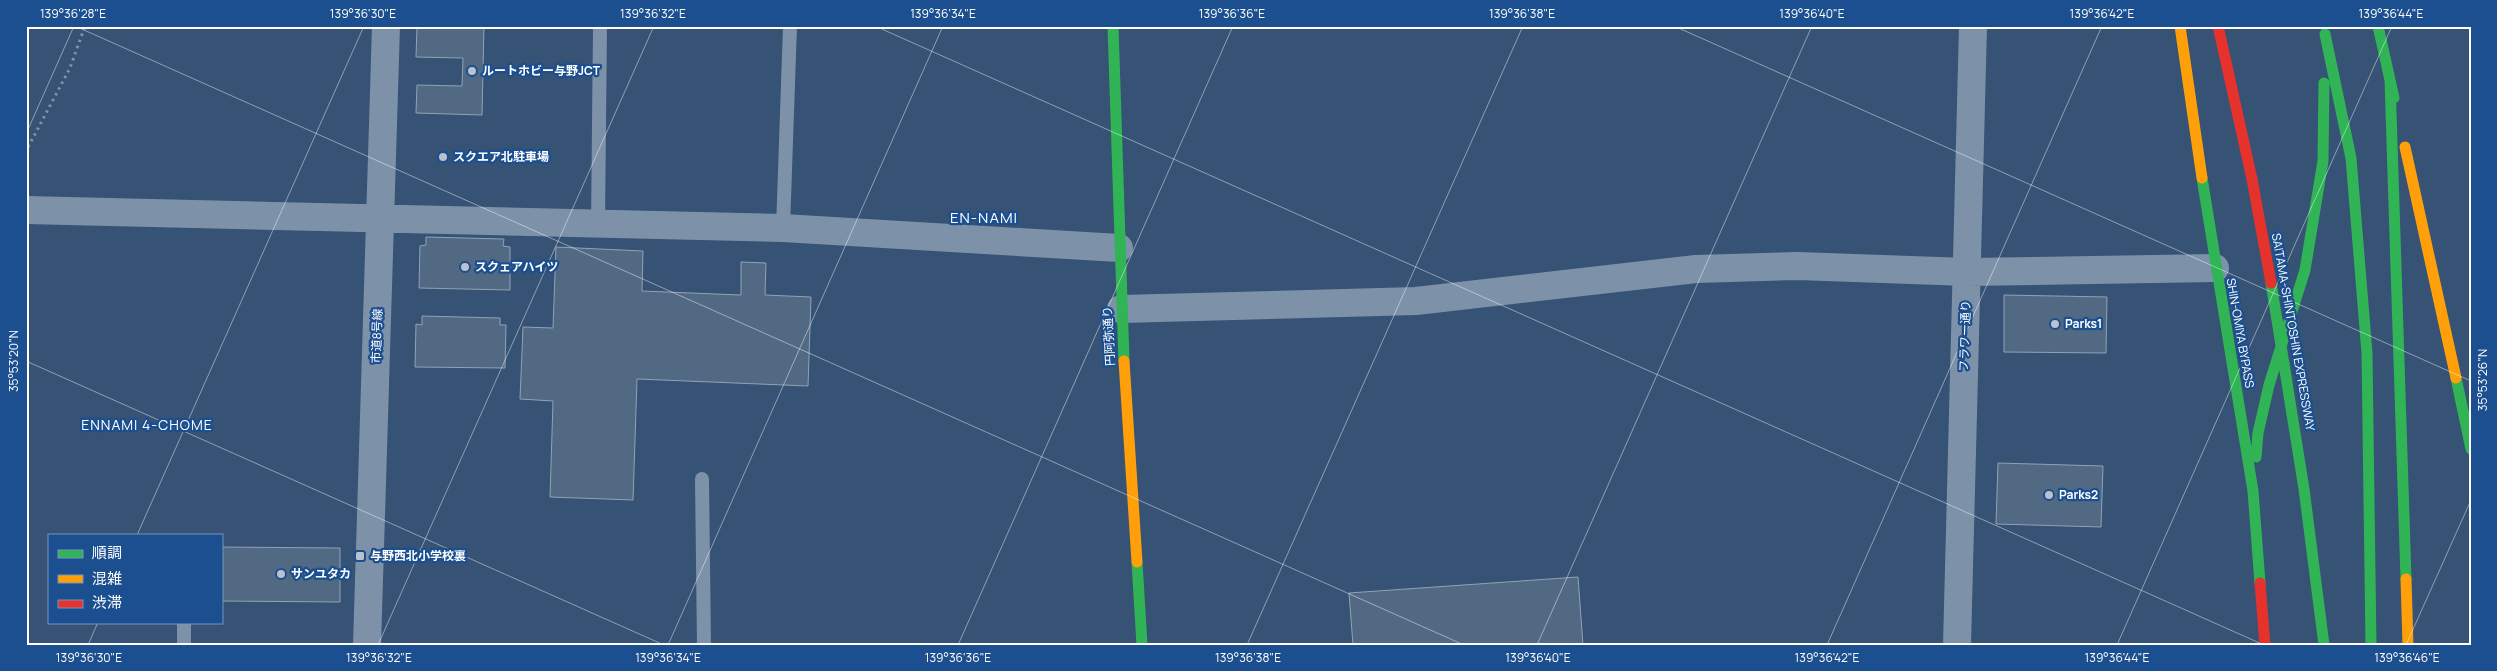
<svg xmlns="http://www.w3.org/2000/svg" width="2497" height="671" font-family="Manrope,'Noto Sans JP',sans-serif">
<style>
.building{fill:#526984;stroke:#92a2b6}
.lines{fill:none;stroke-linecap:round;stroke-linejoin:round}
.path{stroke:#7d92a8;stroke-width:3;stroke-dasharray:2.5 4;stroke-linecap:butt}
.lane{stroke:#7d92a8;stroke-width:14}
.street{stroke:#7d92a8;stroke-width:28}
.fast{stroke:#30b455;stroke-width:11}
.slow{stroke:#ff9f0a;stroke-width:11}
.jam{stroke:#e5322d;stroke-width:11}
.ticks{fill:none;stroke:#fff;stroke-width:1;stroke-opacity:0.45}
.poi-dot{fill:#b9c2ce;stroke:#1b4f8f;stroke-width:2}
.labels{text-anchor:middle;stroke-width:4.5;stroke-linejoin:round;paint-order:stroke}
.poi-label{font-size:12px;font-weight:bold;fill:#fff;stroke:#1b4f8f;text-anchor:start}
.street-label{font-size:12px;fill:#fff;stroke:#1b4f8f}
.neighbourhood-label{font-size:14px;letter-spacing:1px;fill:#fff;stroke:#1b4f8f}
.quarter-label{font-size:15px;letter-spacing:1px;fill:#fff;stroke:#1b4f8f}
.neatline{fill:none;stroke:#fff;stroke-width:2}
.ticks-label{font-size:12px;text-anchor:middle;fill:#fff}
</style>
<rect width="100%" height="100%" fill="#365274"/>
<!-- building -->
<path class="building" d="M 417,26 L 484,26 L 482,115 L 416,113 L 417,85 L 462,86 L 463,58 L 416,57 Z
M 426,237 L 504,239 L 503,246 L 510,247 L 510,290 L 419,288 L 420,246 L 426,245 Z
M 556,247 L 643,251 L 642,291 L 741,295 L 741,262 L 766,263 L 765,295 L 811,297 L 808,386 L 637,379 L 633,500 L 550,497 L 553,401 L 520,399 L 523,327 L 553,328 Z
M 2004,295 L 2107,297 L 2106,353 L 2004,352 Z
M 422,316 L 500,318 L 500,325 L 506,325 L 505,368 L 415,367 L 416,324 L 422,325 Z
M 1998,463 L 2103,466 L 2101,527 L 1996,524 Z
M 221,547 L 340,548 L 340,602 L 221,601 Z
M 1578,577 L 1583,645 L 1353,645 L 1349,593 Z"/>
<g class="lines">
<!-- path -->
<path class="path" d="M 27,179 L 26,151 L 70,68 L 85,26"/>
<!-- lane -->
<path class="lane" d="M 598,224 L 600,26
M 783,228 L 790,26
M 702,479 L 704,645
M 184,645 L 184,622"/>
<!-- street -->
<path class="street" d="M 26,210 L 783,228 L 1119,248
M 1121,309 L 1416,301 L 1696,269 L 1798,266 L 1967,272 L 2215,268
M 367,645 L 386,26
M 1957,645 L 1973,26"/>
<!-- fast -->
<path class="fast" d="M 1113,26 L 1124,361
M 2378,26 L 2394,98
M 2325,34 L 2351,158 L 2367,353 L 2371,645
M 2390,80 L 2406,579
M 2202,178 L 2253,491 L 2260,583
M 2271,283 L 2304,489 L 2324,645
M 2456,378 L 2471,449
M 2256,457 L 2258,433 L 2269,385 L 2305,270 L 2323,161 L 2324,83
M 1137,562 L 1142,645"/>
<!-- slow -->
<path class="slow" d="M 2180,26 L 2202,178
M 2405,147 L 2456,378
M 1124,361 L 1137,562
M 2406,579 L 2408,645"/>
<!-- jam -->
<path class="jam" d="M 2218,26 L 2252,179 L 2271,283
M 2260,583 L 2265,645"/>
</g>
<!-- ticks -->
<path class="ticks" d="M 75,26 L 1464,645M 875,26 L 2264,645M 1674,26 L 2471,381M 26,134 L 74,26M 26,361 L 664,645M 137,535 L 364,26M 88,645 L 98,622M 378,645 L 654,26M 668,645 L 943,26M 958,645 L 1233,26M 1247,645 L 1523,26M 1537,645 L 1812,26M 1827,645 L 2102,26M 2117,645 L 2392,26M 2406,645 L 2471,500"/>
<!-- markers -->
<g class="poi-dot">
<circle cx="472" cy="71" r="5"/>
<circle cx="443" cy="157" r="5"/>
<circle cx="465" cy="267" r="5"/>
<circle cx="2055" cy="324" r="5"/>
<circle cx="2049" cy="495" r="5"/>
<rect x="355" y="551" width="10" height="10" rx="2.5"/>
<circle cx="281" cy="574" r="5"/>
</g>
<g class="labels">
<!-- poi labels -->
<g class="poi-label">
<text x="482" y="75">ルートホビー与野JCT</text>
<text x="453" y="161">スクエア北駐車場</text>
<text x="475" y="271">スクェアハイツ</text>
<text x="2065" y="328">Parks1</text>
<text x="2059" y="499">Parks2</text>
<text x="370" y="560">与野西北小学校裏</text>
<text x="291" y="578">サンユタカ</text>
</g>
<!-- street labels -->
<g class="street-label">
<text transform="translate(2293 332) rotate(80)" y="4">SAITAMA-SHINTOSHIN EXPRESSWAY</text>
<text transform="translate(2240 333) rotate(80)" y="4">SHIN-OMIYA BYPASS</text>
<text transform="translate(377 336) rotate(-88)" y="4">市道8号線</text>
<text transform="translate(1109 336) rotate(-93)" y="4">円阿弥通り</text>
<text transform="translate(1965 336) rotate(-88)" y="4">フラワー通り</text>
</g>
<!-- neighbourhood labels -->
<g class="neighbourhood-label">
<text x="147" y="430">ENNAMI 4-CHOME</text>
</g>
<!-- quarter labels -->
<g class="quarter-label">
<text x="984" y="223">EN-NAMI</text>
</g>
</g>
<!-- border -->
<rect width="2497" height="671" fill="none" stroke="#1b4f8f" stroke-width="55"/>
<!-- legend -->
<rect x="48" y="534" width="175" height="90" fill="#1b4f8f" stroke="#7695bc"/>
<rect x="58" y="550" width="25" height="8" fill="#30b455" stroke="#7695bc"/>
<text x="92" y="558" font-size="15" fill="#ffffff">順調</text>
<rect x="58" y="575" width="25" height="8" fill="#ff9f0a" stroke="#7695bc"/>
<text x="92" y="584" font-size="15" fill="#ffffff">混雑</text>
<rect x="58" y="600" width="25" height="8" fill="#e5322d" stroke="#7695bc"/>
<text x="92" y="608" font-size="15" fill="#ffffff">渋滞</text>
<rect x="28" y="28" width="2442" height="616" class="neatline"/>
<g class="ticks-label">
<text x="73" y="18">139°36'28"E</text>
<text x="363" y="18">139°36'30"E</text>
<text x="653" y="18">139°36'32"E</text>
<text x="943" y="18">139°36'34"E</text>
<text x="1232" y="18">139°36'36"E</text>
<text x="1522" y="18">139°36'38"E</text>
<text x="1812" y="18">139°36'40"E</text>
<text x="2102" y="18">139°36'42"E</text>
<text x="2391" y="18">139°36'44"E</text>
<text transform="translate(14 361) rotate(-90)" y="4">35°53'20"N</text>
<text transform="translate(2483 380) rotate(-90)" y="4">35°53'26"N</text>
<text x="89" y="662">139°36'30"E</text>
<text x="379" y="662">139°36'32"E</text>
<text x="668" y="662">139°36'34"E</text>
<text x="958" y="662">139°36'36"E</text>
<text x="1248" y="662">139°36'38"E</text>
<text x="1538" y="662">139°36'40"E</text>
<text x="1827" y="662">139°36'42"E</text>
<text x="2117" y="662">139°36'44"E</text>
<text x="2407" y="662">139°36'46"E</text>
</g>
</svg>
